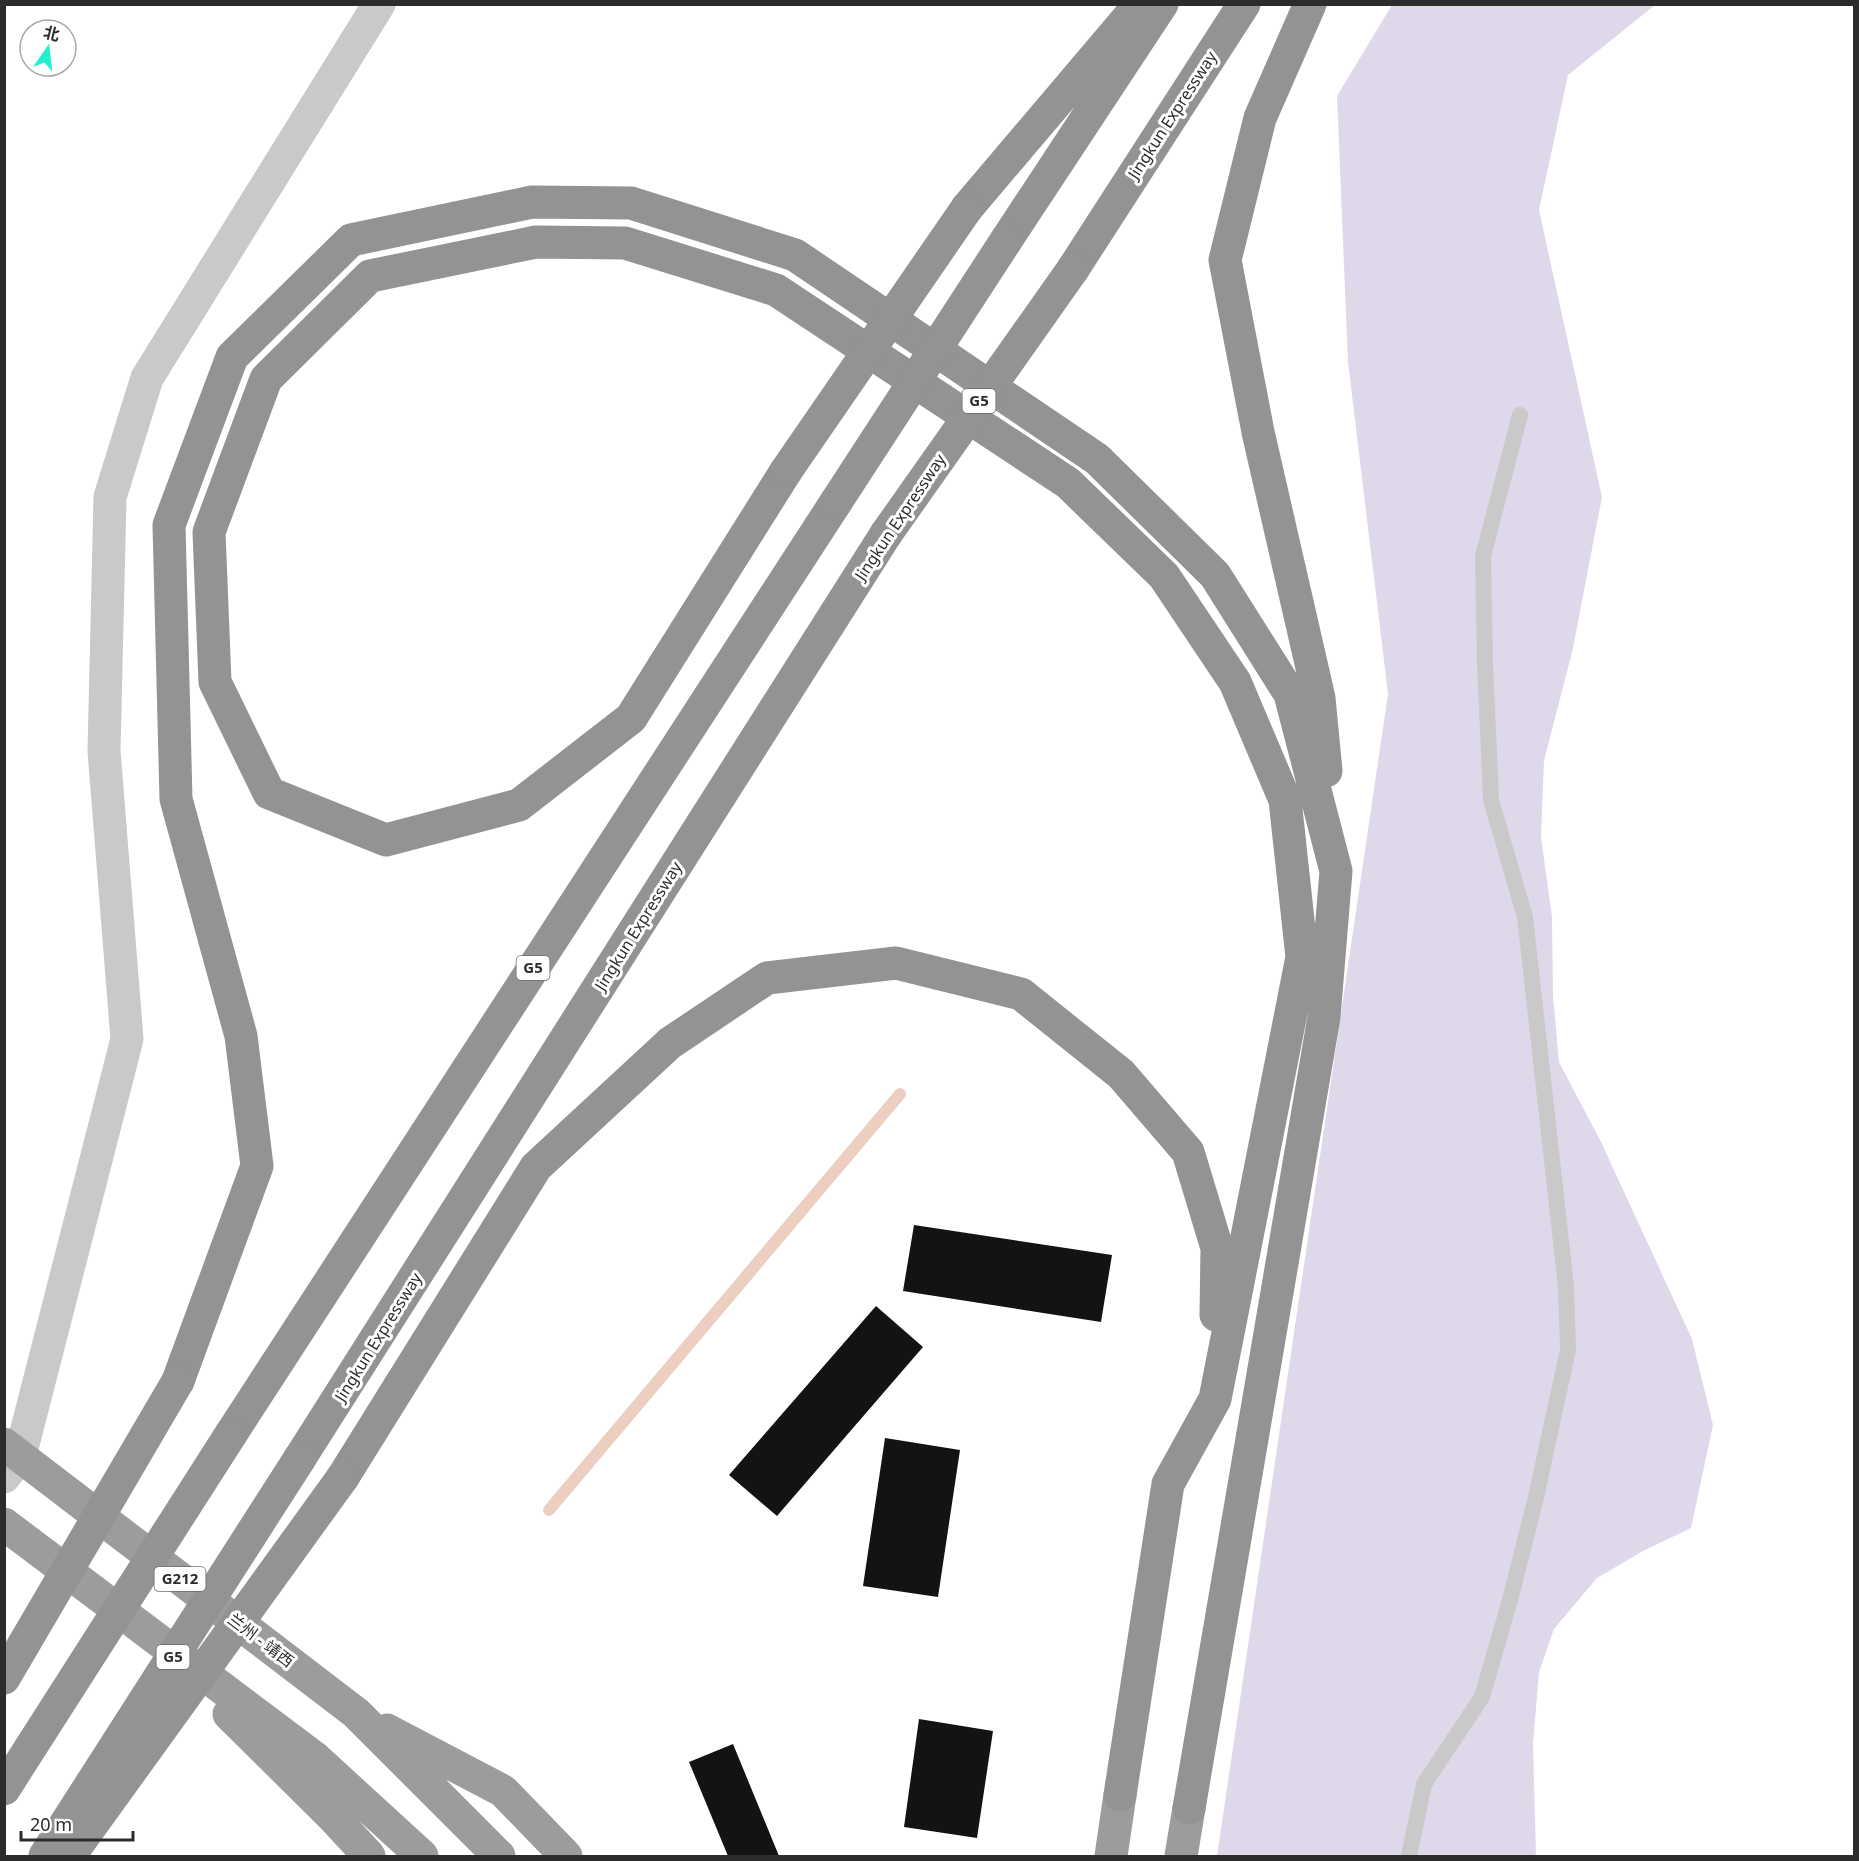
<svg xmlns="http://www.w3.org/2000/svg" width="1859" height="1861" font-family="'Noto Sans','Noto Sans SC',sans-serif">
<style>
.green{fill:#dfd8eb}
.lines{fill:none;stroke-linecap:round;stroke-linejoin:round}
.stream{stroke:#edcfc2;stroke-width:12}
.building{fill:#131313}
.service{stroke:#c9c9c9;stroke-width:16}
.minor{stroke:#c9c9c9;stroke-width:33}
.trunk{stroke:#9c9c9c;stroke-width:33}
.motorway{stroke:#939393;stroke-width:33}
.motorway-bridge{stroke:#939393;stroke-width:33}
.labels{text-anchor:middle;stroke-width:6;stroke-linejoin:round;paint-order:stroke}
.shield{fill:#fff;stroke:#6b6b6b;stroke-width:1.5}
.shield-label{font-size:15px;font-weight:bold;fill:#2c2c2c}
.street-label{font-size:16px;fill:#2c2c2c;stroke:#fff}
</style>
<rect width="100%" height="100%" fill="#fff"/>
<!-- green -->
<path class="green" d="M 1392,5 L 1655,5 L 1568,75 L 1539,210 L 1602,497 L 1573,648 L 1544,761 L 1541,837 L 1552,917 L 1553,995 L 1559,1062 L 1601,1142 L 1692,1339 L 1713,1425 L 1691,1528 L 1643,1551 L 1597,1578 L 1554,1629 L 1539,1672 L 1533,1744 L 1536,1856 L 1217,1856 L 1388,694 L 1348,362 L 1337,96 Z"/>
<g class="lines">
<!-- stream -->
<path class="stream" d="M 549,1510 L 900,1094"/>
</g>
<!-- building -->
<path class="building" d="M 914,1225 L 1112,1255 L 1101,1322 L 903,1291 Z
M 876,1306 L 923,1347 L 777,1516 L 729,1475 Z
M 885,1438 L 960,1450 L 938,1597 L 863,1586 Z
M 919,1719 L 993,1731 L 977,1838 L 904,1827 Z
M 733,1744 L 779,1856 L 728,1856 L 689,1762 Z"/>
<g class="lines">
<!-- service -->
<path class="service" d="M 1409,1856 L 1424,1784 L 1482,1697 L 1510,1600 L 1536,1497 L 1568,1350 L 1566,1287 L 1525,917 L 1491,800 L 1485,663 L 1483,556 L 1520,415"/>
<!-- minor -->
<path class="minor" d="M 4,1477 L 20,1456 L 127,1039 L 104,751 L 110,497 L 147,378 L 379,4"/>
<!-- trunk -->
<path class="trunk" d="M 4,1444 L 356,1713 L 499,1856
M 4,1524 L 315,1758 L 422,1856
M 229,1714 L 334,1818 L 369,1856
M 387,1730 L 503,1791 L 566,1856
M 1111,1856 L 1120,1795
M 1181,1856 L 1189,1808"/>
<!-- motorway -->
<path class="motorway" d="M 1310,4 L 1260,118 L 1225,260 L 1258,432 L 1319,698 L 1326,771
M 967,208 L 1140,4
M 1007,239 L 1162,4
M 1073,269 L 1244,4
M 786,471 L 631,718 L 519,805 L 386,840 L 269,793 L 215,682 L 209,532 L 266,379 L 370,276 L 536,242 L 625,243 L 776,290 L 1068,483 L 1164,576 L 1235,682 L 1285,800 L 1302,957 L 1215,1399 L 1168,1484 L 1120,1795
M 178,1381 L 257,1166 L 241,1036 L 176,799 L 169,525 L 232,357 L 351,240 L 532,202 L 631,203 L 795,255 L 1097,459 L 1215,575 L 1290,694 L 1336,871 L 1324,1017 L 1189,1808
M 231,1434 L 836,502
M 300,1458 L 886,534
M 343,1477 L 536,1167 L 670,1043 L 767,978 L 896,963 L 1021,994 L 1121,1074 L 1188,1152 L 1217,1248 L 1216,1315"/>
<!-- motorway-bridge -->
<path class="motorway-bridge" d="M 786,471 L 967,208
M 836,502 L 1007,239
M 886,534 L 1073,269
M 4,1678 L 178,1381
M 4,1789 L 231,1434
M 75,1848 L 343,1477
M 45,1856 L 300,1458"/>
</g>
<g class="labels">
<!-- shield labels -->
<g class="shield">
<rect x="962.5" y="389" width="33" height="24" rx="4.5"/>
<rect x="516.5" y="956" width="33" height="24" rx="4.5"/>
<rect x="154.5" y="1567" width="51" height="24" rx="4.5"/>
<rect x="156.5" y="1645" width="33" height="24" rx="4.5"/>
</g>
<g class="shield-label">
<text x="979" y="406">G5</text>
<text x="533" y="973">G5</text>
<text x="180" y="1584">G212</text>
<text x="173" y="1662">G5</text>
</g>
<!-- street labels -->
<g class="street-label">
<text transform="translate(1172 115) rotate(-57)" y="6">Jingkun Expressway</text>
<text transform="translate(900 517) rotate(-56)" y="6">Jingkun Expressway</text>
<text transform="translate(638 926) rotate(-58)" y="6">Jingkun Expressway</text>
<text transform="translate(378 1337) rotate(-58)" y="6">Jingkun Expressway</text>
<text transform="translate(261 1640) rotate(37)" y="6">兰州 - 靖西</text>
</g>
</g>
<!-- border -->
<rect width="1859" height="1861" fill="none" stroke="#2c2c2c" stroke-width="12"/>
<!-- north arrow -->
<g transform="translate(48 48) rotate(14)"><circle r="28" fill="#ffffff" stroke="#ababab" stroke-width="1.5"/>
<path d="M0-4.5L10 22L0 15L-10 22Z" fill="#20f1d0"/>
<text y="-9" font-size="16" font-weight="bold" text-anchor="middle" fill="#2c2c2c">北</text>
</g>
<!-- scale -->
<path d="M21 1831v9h112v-9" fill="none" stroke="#2c2c2c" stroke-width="3"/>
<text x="30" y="1831" font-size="18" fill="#2c2c2c" stroke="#ffffff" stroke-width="4.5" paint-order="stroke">20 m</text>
</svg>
